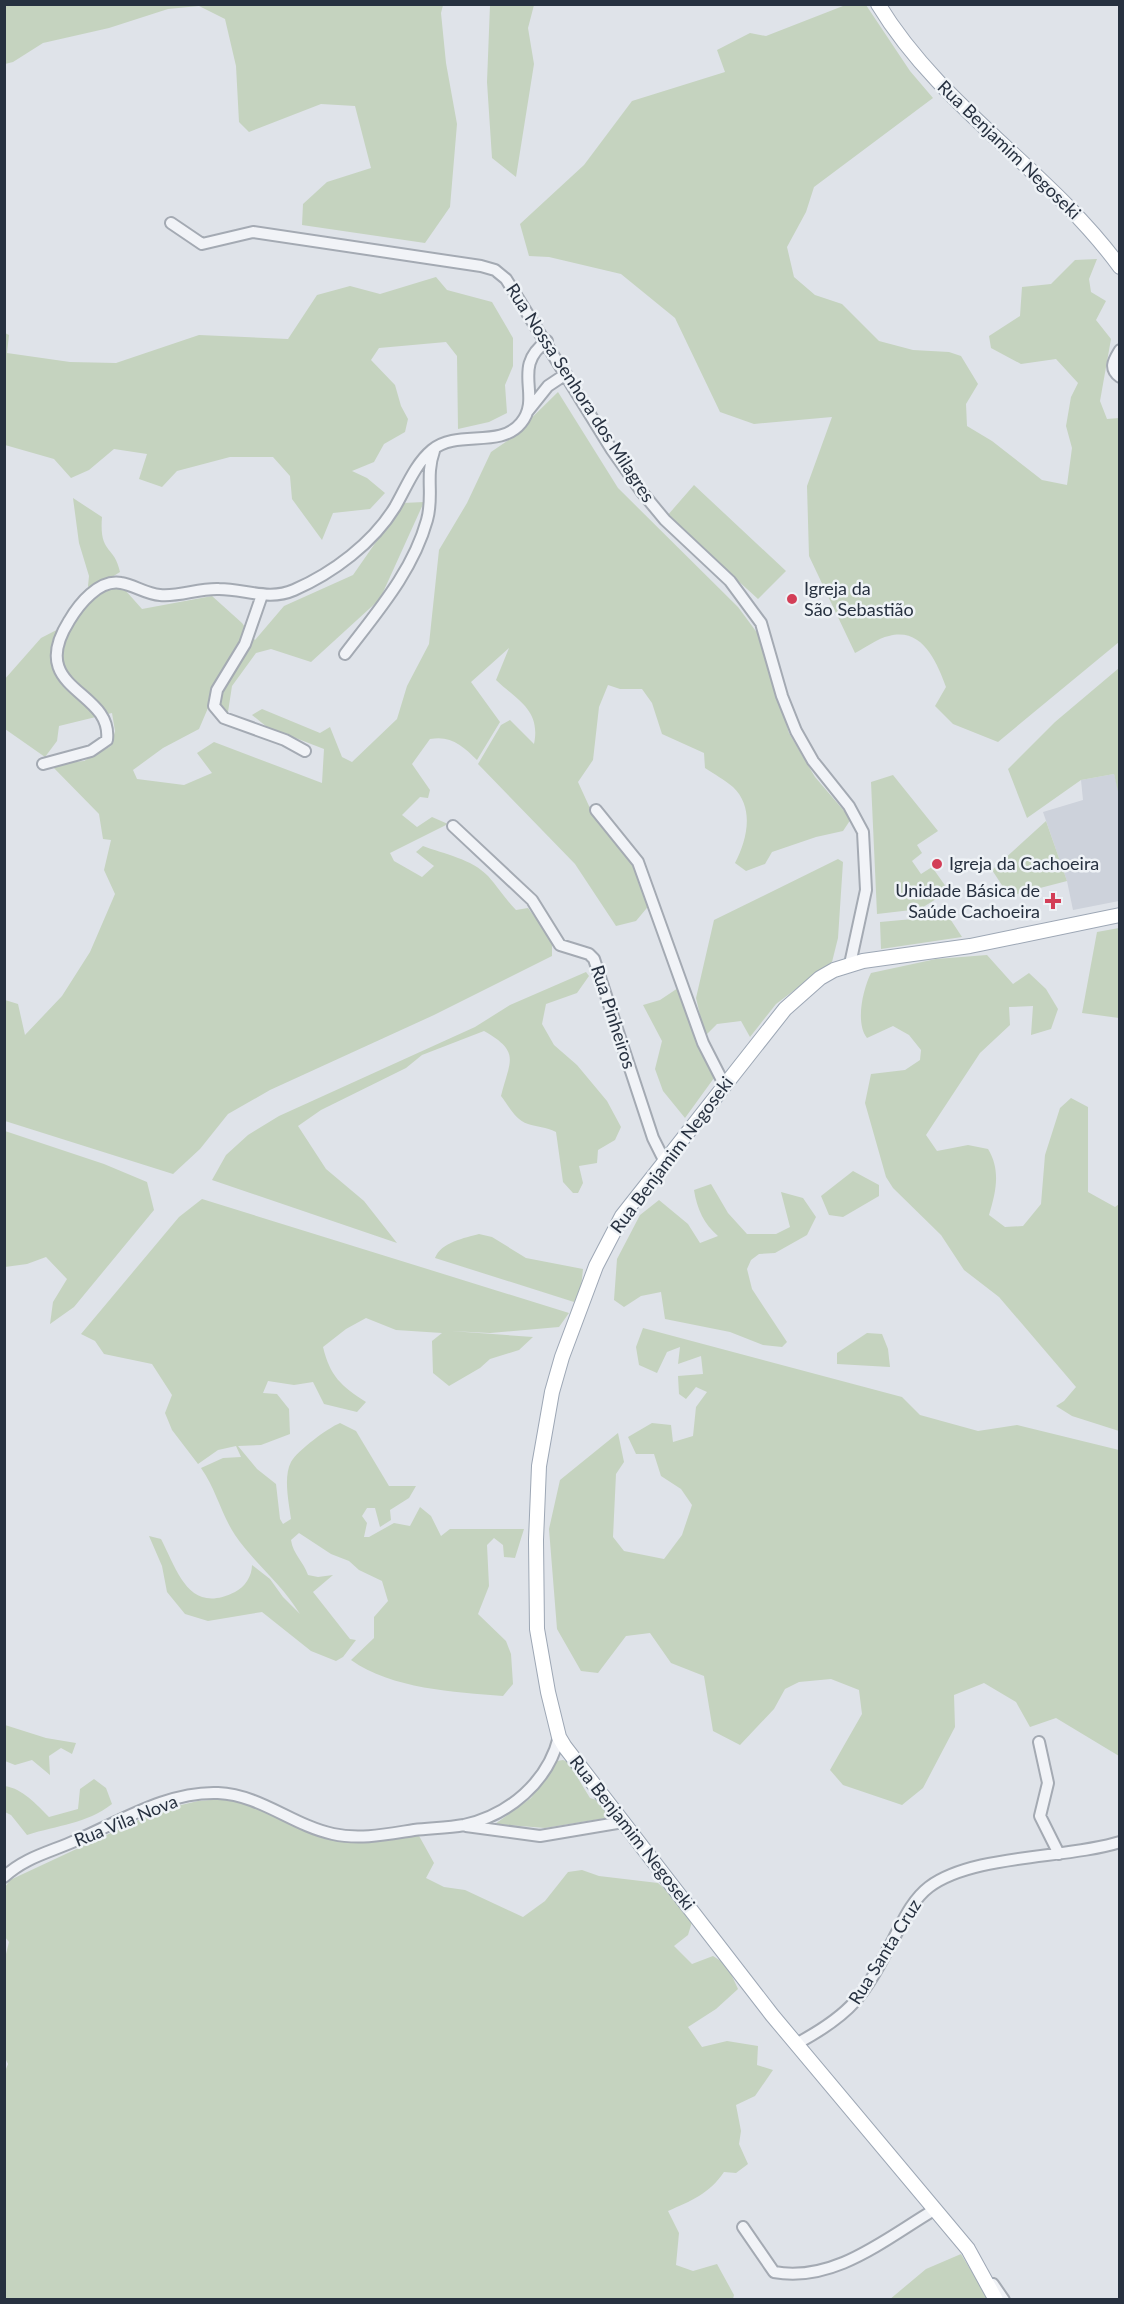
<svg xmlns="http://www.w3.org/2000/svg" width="1124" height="2304" font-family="Lato,sans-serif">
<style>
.built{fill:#cdd2db}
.green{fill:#c5d3bf}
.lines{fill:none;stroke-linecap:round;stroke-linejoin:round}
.minor-casing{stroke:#a4aab3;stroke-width:14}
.major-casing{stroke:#9da7b5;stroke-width:16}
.minor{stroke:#f1f3f7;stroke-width:10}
.major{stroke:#fff;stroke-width:14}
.poi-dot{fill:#d33e57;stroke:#eef2f6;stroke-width:2}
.labels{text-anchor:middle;stroke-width:5;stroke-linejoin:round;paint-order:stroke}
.street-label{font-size:18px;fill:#273140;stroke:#eef2f6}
.poi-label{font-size:18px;fill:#273140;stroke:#eef2f6;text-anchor:start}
</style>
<rect width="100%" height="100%" fill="#dfe3e9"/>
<!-- built -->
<path class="built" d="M 1114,774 L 1120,796 L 1119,901 L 1073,910 L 1067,881 L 1043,812 L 1083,800 L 1081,780 Z"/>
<!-- green -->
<path class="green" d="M 5,4 L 443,5 L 441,13 L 446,63 L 457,124 L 450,207 L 425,243 L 302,225 L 303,204 L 327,182 L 371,168 L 355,106 L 321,104 L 249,132 L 239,122 L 236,66 L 225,19 L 199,6 L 168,9 L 109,28 L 43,43 L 13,62 L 5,64 Z
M 490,5 L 534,5 L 528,28 L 534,64 L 516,177 L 492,158 L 487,82 Z
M 866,5 L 910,71 L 933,98 L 814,187 L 806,212 L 787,247 L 794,277 L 815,295 L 842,304 L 879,341 L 913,350 L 949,352 L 961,356 L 978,384 L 966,404 L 967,426 L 992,441 L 1042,480 L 1067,485 L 1072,448 L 1066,426 L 1071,397 L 1078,383 L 1056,359 L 1021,364 L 991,348 L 989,336 L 1020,316 L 1022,287 L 1051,284 L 1075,260 L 1097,259 L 1089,279 L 1091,292 L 1106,301 L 1096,320 L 1111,339 L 1100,401 L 1107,419 L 1119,418 L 1119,642 L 998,742 L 953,724 L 935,706 L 946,687 C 937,663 923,627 889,636 C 878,638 865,648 855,653 L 809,556 L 807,486 L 832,417 L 754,424 L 720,412 L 675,318 L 621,274 L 549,257 L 529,256 L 520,224 L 584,165 L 632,101 L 725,72 L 717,50 L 750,33 L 766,36 L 843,6 Z
M 436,277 L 447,290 L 492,302 L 513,338 L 513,366 L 505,385 L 507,413 L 489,422 L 458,429 L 457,356 L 446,342 L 379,348 L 371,360 L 395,385 L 401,406 L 408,419 L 405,432 L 384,444 L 374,462 L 352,471 L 367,478 L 385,493 L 370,509 L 333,513 L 322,540 L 292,499 L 290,476 L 273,457 L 230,457 L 177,471 L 162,487 L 139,479 L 147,454 L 114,449 L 89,470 L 71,478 L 54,459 L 5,445 L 5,333 L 9,335 L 7,353 L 70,362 L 116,363 L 199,335 L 288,339 L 317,295 L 350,286 L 380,294 Z
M 558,392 L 618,488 L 738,607 L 758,634 L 789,733 L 815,777 L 851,819 L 843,831 L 816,837 L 772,852 L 765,864 L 746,871 L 735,863 C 747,840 755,808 733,787 C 725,780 714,774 705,768 L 704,753 L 662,734 L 652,703 L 642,689 L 620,689 L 608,685 L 599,707 L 593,760 L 578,782 L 589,806 L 629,855 L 651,903 L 636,921 L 616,926 L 575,864 L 478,764 L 501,725 L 510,720 L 534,744 C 541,710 518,701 496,680 L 509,648 L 471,682 L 500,722 L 477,760 C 463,746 451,735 430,739 L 412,764 L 430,790 L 428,798 L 420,797 L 402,815 L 417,827 L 432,817 L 448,824 L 390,853 L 394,861 L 422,877 L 434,866 L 416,852 L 423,846 C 444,854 472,859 488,876 C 498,887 505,899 516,910 L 528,908 L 552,940 L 552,956 L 434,1015 L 270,1090 L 228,1114 L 200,1149 L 173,1174 L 5,1121 L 5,1000 L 18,1004 L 25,1035 L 62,996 L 90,952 L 115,894 L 104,870 L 111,840 L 103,839 L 99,814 L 50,764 L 84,761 L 111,746 L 115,731 L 112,713 L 59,726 L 57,741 L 45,757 L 5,729 L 4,680 L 41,638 L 74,621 L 94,598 L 88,586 L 89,576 L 79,543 L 73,498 L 102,517 C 99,555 114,544 120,572 L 112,577 L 115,587 L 126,591 L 142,609 L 212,596 L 242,623 L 255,640 L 284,606 L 353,575 L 403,503 L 424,502 L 380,599 L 311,662 L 271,649 L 256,653 L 232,686 L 228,712 L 208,708 L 199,729 L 163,748 L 133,770 L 137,779 L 184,785 L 212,773 L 197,753 L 214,742 L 322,783 L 324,749 L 267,727 L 252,715 L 262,709 L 320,733 L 330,727 L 342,757 L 352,762 L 397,719 L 407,686 L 429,644 L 439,550 L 467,503 L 491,452 L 510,439 Z
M 694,485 L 786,571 L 758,599 L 667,516 Z
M 1119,668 L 1119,796 L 1114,774 L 1081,780 L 1027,818 L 1008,769 L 1055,722 Z
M 893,775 L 938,831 L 917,845 L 922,853 L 912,861 L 921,874 L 932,867 L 949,891 L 920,909 L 877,914 L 871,782 Z
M 1046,821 L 1067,881 L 1009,896 L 992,870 Z
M 838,859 L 843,862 L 838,938 L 832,962 L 776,1004 L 750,1037 L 741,1021 L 717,1024 L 705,1036 L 696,998 L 714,920 Z
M 943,908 L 962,937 L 881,949 L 880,922 L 924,918 Z
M 1119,928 L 1119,1018 L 1082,1013 L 1097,932 Z
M 987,955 L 1013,984 L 1029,973 L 1046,989 L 1058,1009 L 1051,1029 L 1031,1035 L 1033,1006 L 1009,1007 L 1010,1025 L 980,1053 L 926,1135 L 937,1151 L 968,1145 L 988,1149 C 1001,1170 996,1192 989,1215 L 1005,1227 L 1023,1226 L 1041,1204 L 1045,1155 L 1060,1108 L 1071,1098 L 1088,1107 L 1088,1192 L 1115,1207 L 1119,1204 L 1119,1431 L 1072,1416 L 1056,1406 L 1064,1401 L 1076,1387 L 999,1297 L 964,1270 L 941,1235 L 893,1188 L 886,1177 L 865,1103 L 871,1074 L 905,1070 L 920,1060 L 921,1050 L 909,1035 L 893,1026 L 867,1038 C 855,1023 863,989 871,973 L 936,959 Z
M 586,972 L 589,976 L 577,993 L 546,1004 L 542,1024 L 554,1045 L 577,1065 L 607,1101 L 621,1127 L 615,1140 L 598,1150 L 597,1163 L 579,1166 L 583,1183 L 578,1193 L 573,1193 L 563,1182 L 556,1132 C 546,1127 537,1127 528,1124 C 515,1120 509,1106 501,1096 C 510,1060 521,1052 484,1031 L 422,1055 L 406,1068 L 321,1110 L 298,1126 L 326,1169 L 364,1201 L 397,1243 L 212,1180 L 226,1155 L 248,1135 L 279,1116 L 475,1027 L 510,1005 Z
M 681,986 L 693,1031 L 714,1078 L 685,1118 L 663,1091 L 655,1069 L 662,1041 L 643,1005 L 660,1000 Z
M 5,1131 L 104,1164 L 147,1182 L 154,1210 L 74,1307 L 50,1324 L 53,1302 L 67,1279 L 46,1257 L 27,1264 L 5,1267 Z
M 853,1171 L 879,1185 L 879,1196 L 843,1217 L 829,1215 L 821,1196 Z
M 711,1184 L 728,1213 L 747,1234 L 776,1234 L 790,1227 L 781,1192 L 803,1198 L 816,1217 L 807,1235 L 775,1253 L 759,1254 L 751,1260 L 747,1269 L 752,1289 L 787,1342 L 782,1347 L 763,1345 L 730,1332 L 665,1319 L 661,1292 L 641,1296 L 624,1307 L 614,1300 L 617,1259 L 640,1215 L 659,1200 L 688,1224 L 700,1243 L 718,1236 C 704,1224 697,1209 694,1190 Z
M 202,1199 L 569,1313 L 559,1327 L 490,1333 L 451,1331 L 533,1337 L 519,1350 L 490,1359 L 480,1368 L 449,1386 L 433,1373 L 432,1341 L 442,1333 L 396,1330 L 366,1318 L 346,1329 L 323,1347 C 330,1376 341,1386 366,1402 L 357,1412 L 324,1404 L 313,1382 L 294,1385 L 268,1381 L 263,1393 L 277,1394 L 289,1409 L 290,1434 L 261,1445 L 238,1446 L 257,1469 L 276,1484 L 280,1519 L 283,1524 L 291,1519 C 289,1503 283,1477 291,1462 C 298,1450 328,1428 340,1423 L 356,1431 L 389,1486 L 416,1486 L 409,1498 L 390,1510 L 391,1520 L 380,1527 L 375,1508 L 367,1508 L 362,1516 L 367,1523 L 364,1537 L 369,1537 L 394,1523 L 410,1526 L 420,1507 L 431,1516 L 441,1536 L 450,1529 L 524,1529 L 515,1558 L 504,1557 L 503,1545 L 494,1538 L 487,1545 L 489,1586 L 478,1614 L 506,1641 L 511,1654 L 513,1684 L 503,1696 C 454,1692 392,1689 351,1660 L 374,1638 L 374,1617 L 388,1601 L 382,1581 L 359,1570 L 349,1561 L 331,1554 L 299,1533 L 291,1540 C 293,1554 303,1561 308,1575 L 318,1577 L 333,1575 L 313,1592 L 350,1639 L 356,1640 L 343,1657 L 336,1661 L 311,1651 L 262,1612 L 208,1621 L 185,1614 L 167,1592 L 162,1566 L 149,1536 L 161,1539 C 178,1572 189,1615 235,1592 C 245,1587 252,1576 252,1565 L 270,1579 L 283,1597 L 300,1614 C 281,1583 255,1564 235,1535 C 221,1514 216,1489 201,1468 L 223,1458 L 241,1457 L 236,1446 L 218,1450 L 198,1464 L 172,1430 L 165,1413 L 172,1395 L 152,1364 L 104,1354 L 95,1341 L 81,1334 L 179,1217 Z
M 479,1234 L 492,1237 L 526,1258 L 583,1269 L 581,1288 L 574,1302 L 435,1258 C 441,1242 465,1238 479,1234 Z
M 643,1328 L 902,1397 L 920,1415 L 978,1431 L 1017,1425 L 1119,1450 L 1119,1756 L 1056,1718 L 1030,1727 L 1016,1702 L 984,1683 L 954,1695 L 955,1727 L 923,1788 L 902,1805 L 843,1785 L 830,1770 L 862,1714 L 859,1690 L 831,1679 L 799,1682 L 785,1689 L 774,1709 L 740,1745 L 713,1731 L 704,1676 L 671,1663 L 650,1633 L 626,1636 L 598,1673 L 581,1671 L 557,1629 L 549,1529 L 560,1480 L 618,1433 L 624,1462 L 616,1474 L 613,1537 L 624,1551 L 664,1559 L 682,1535 L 692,1505 L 681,1489 L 661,1476 L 654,1454 L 636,1454 L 628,1437 L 652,1423 L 671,1425 L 673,1442 L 693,1436 L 696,1407 L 707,1392 L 696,1387 L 686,1399 L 679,1394 L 678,1376 L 703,1374 L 701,1356 L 678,1364 L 680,1347 L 667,1352 L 657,1373 L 639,1365 L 636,1347 Z
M 867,1333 L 882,1334 L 888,1349 L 890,1367 L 837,1364 L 837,1353 Z
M 5,1725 L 46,1738 L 76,1743 L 72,1754 L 61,1748 L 49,1756 L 50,1775 L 32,1760 L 15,1765 L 5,1761 Z
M 563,1760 L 568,1762 L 590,1798 L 600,1801 L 612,1817 L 545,1828 L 495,1824 L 531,1798 L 557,1761 Z
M 94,1779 L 106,1788 L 112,1804 C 86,1824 58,1825 27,1835 L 11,1815 L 5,1812 L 5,1786 C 23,1789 36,1804 49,1817 L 78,1809 L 80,1789 Z
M 236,1798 L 265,1807 L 324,1837 L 344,1840 L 418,1834 L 434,1863 L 426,1878 L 444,1887 L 465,1890 L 523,1917 L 545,1901 L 568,1872 L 582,1870 L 599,1876 L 658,1883 L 685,1907 L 692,1922 L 688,1935 L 674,1946 L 692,1964 L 713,1956 L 727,1965 L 738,1989 L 716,2009 L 688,2027 L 702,2047 L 727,2041 L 758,2046 L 757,2065 L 773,2070 L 755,2096 L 736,2105 L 741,2131 L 739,2144 L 748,2164 L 736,2173 L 724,2172 C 709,2194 691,2201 668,2211 L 679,2233 L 676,2265 L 693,2271 L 717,2264 L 734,2295 L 733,2299 L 5,2299 L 4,2074 L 8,2064 L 4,2056 L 4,1962 L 9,1942 L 5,1937 L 5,1887 L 10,1880 L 160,1810 L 198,1801 Z
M 961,2254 L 989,2300 L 889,2300 L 926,2269 Z"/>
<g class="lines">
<defs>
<path id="minor" d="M 171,223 L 202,244 L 253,232 L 481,266 L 495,270 L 506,279 L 612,450 L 641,491 L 665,520 L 730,581 L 761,623 L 782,696 L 796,731 L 813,761 L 849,806 L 863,832 L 866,890 L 850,964
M 1120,350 C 1114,360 1108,368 1120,377
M 528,411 L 548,386 L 566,374
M 262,595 L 245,644 L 217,690 L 214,706 L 224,718 L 285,740 L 305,751
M 345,654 C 377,612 413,571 427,520 C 434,496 425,476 434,451
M 43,764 L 91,751 L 107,740 C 113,689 25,691 69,621 C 79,604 99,579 121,583 C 134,585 146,594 160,595 C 179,597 199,588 219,589 C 245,589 269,601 294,590 C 333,573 373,543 395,507 C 406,488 415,464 432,450 C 457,429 500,449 521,423 C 543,396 510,367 547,341
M 596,810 L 638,862 L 703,1043 L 724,1084
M 453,826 L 532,900 L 560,945 L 589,954 L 594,959 L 653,1138 L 664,1160
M 1039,1742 L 1048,1783 L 1040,1816 L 1059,1854
M 466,1826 L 540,1836 L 623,1822
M 4,1877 C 25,1857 51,1852 77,1840 C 121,1821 168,1791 218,1793 C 261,1795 292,1825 333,1834 C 360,1840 388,1834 414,1830 C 431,1828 448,1828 464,1825 C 509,1815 548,1782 559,1737
M 796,2044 C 854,2013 863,1996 893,1940 C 903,1921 912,1900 929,1887 C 973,1854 1066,1859 1120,1842
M 743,2227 L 774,2272 C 834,2283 885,2239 934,2210
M 993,2284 L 1004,2300"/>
<path id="major" d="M 878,4 C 941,108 1049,170 1120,267
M 996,2300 L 968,2249 L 772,2015 L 565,1747 L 559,1737 L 548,1692 L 537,1629 L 536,1540 L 539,1466 L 552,1392 L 562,1357 L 596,1266 L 622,1216 L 785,1009 L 820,978 L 834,970 L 863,961 L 970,946 L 1120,915"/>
</defs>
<!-- minor casing -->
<use href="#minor" class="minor-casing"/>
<!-- major casing -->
<use href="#major" class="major-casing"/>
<!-- minor -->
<use href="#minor" class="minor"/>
<!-- major -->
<use href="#major" class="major"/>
</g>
<!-- markers -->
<g class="poi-dot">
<circle cx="792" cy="599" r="6"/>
<circle cx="937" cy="864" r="6"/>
<path d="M1050 892h6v6h6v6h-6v6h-6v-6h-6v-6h6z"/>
</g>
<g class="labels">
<!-- street labels -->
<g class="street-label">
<text transform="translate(1009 150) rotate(44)" y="6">Rua Benjamim Negoseki</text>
<text transform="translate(580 393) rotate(57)" y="6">Rua Nossa Senhora dos Milagres</text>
<text transform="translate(613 1017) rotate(72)" y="6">Rua Pinheiros</text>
<text transform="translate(672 1155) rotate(-53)" y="6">Rua Benjamim Negoseki</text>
<text transform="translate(126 1821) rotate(-22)" y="6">Rua Vila Nova</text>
<text transform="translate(632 1833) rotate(52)" y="6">Rua Benjamim Negoseki</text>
<text transform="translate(885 1952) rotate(-58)" y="6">Rua Santa Cruz</text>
</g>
<!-- poi labels -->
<g class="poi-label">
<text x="804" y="595">Igreja da<tspan x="804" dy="21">São Sebastião</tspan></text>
<text x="949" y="870">Igreja da Cachoeira</text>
<text x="1040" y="897" text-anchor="end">Unidade Básica de<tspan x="1040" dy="21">Saúde Cachoeira</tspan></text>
</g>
</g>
<!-- border -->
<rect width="1124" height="2304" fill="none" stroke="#273140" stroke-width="12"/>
</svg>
